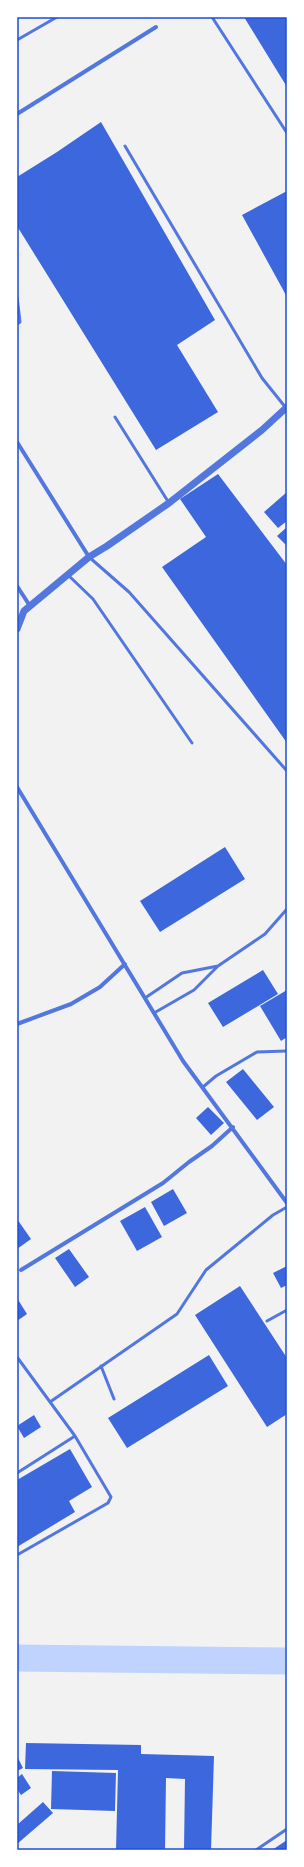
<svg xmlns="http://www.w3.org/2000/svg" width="304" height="1867" font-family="Karla,sans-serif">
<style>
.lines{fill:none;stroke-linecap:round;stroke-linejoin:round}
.river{stroke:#bfd3fe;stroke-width:27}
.building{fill:#3d67dc}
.service{stroke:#5277de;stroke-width:3}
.minor{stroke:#5277de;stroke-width:4}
.tertiary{stroke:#5277de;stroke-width:7}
.neatline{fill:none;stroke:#1d4ed8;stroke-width:1.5}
</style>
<rect width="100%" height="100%" fill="#f2f2f2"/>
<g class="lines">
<!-- river -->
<path class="river" d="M 17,1658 L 287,1661"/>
</g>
<!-- building -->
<path class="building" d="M 244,17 L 287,17 L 287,87 Z
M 101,122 L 215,320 L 177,345 L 218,412 L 156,450 L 17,226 L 17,177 L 57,152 Z
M 287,191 L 287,297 L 242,215 Z
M 218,474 L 287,565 L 287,743 L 162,567 L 206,537 L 180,499 Z
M 287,492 L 287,521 L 278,528 L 264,512 Z
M 287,527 L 287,546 L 277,536 Z
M 225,847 L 245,879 L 160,932 L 140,901 Z
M 263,970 L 278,994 L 223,1027 L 208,1003 Z
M 287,990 L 287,1037 L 281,1041 L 260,1006 Z
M 243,1069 L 274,1107 L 257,1120 L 226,1082 Z
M 208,1107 L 224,1123 L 211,1135 L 196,1118 Z
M 173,1189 L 187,1213 L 164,1226 L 151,1202 Z
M 145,1207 L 162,1237 L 137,1251 L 120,1221 Z
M 17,1219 L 31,1239 L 17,1249 Z
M 69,1249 L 89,1277 L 75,1287 L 55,1258 Z
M 287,1266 L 287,1285 L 281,1288 L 273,1273 Z
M 240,1286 L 287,1358 L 287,1414 L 267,1427 L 195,1315 Z
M 17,1298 L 27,1314 L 17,1321 Z
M 209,1355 L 228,1386 L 127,1448 L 108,1418 Z
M 34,1415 L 41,1427 L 24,1438 L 17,1426 Z
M 70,1449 L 92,1487 L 69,1501 L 75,1512 L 17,1547 L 17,1480 Z
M 26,1743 L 141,1745 L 141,1754 L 214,1756 L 211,1850 L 184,1850 L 185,1779 L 166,1778 L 165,1850 L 116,1850 L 118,1770 L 25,1769 Z
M 17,1756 L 23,1768 L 17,1771 Z
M 52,1771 L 116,1773 L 115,1811 L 51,1809 Z
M 22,1774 L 31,1788 L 21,1795 L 17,1789 L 17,1778 Z
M 43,1802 L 53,1813 L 17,1844 L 17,1825 Z
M 287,1840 L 287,1850 L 272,1850 Z"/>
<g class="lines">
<!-- service -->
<path class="service" d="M 212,17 L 287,133
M 17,40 L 57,17
M 125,146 L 262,378 L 286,408
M 17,297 L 20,322 L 17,324
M 115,417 L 169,503
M 89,557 L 129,592 L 287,771
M 68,575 L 93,599 L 192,743
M 145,998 L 182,973 L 218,966
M 154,1013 L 194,990 L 218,966 L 265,934 L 287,909
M 203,1087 L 216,1076 L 257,1052 L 287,1051
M 267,1321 L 287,1310
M 17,1357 L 75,1436 L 111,1497 L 108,1503 L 17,1555
M 101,1366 L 114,1399
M 50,1402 L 177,1314 L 206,1270 L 273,1215 L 287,1207
M 17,1473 L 75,1436
M 256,1850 L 287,1829"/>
<!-- minor -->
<path class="minor" d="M 17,114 L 156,27
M 17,442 L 89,557
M 17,586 L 30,606
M 17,787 L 183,1061 L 287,1203
M 17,1024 L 71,1004 L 100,987 L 125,964
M 21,1270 L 163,1183 L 189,1162 L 212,1146 L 233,1127"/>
<!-- tertiary -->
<path class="tertiary" d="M 17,629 L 24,611 L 89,557 L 107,546 L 169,503 L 262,430 L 287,407"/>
</g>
<!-- border -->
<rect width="304" height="1867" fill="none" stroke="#ffffff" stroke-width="36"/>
<rect x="18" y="18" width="268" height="1831" class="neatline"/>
</svg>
